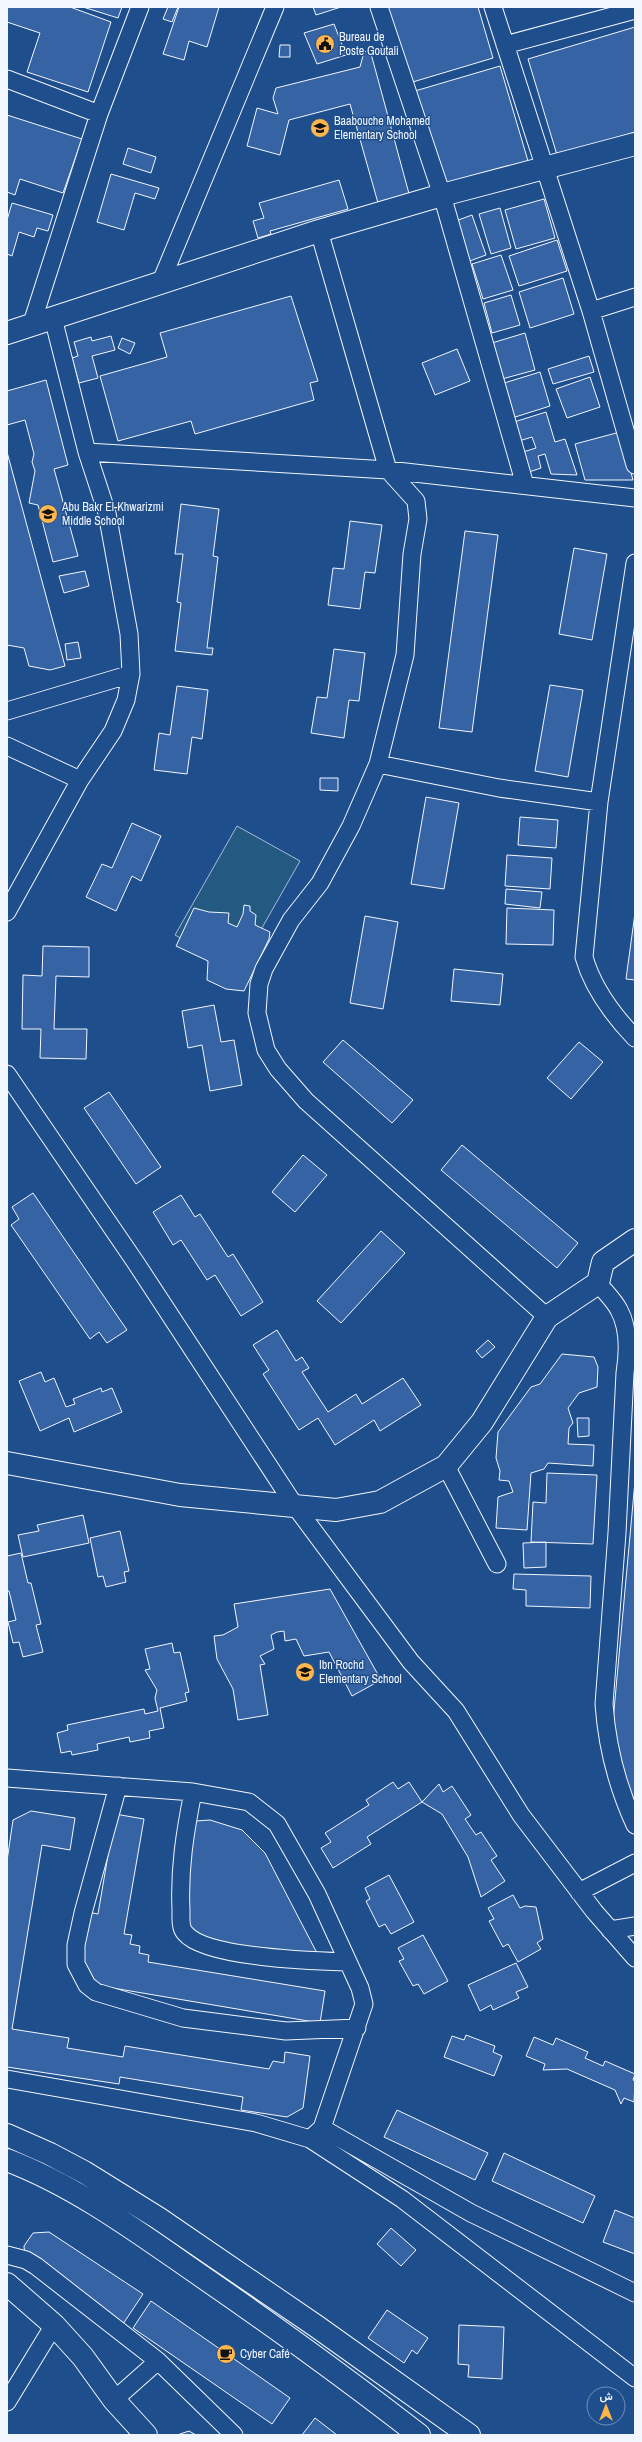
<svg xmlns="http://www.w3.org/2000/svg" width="642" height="2442" font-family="'Archivo Narrow',Vazirmatn,sans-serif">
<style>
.green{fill:#245a82;stroke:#a8bbd7}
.building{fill:#3563a3;stroke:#f2f6ff}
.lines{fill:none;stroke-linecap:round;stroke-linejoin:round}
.street-casing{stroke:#f2f6ff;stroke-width:19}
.secondary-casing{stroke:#f2f6ff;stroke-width:24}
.primary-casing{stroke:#f2f6ff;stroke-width:24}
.street{stroke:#1f4e8c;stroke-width:17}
.secondary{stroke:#1f4e8c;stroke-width:22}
.primary{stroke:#1f4e8c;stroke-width:22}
.labels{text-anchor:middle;stroke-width:3;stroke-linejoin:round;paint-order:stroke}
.poi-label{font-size:12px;fill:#f2f6ff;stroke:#1f4e8c;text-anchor:start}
</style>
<rect width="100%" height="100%" fill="#1f4e8c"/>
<!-- green -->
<path class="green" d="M 237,826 L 300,861 L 238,970 L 175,935 Z"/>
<!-- building -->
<path class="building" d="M 7,7 L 70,7 L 111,22 L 88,92 L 27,72 L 40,33 L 7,22 Z
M 83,7 L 122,7 L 118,18 Z
M 168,7 L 178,7 L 172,22 L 163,19 Z
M 179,7 L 219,7 L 207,47 L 189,41 L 184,60 L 163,54 Z
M 313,7 L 341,7 L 316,15 Z
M 382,7 L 478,7 L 493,58 L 406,84 Z
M 334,24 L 346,55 L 317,64 L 304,33 Z
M 635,27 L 635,132 L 557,155 L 528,59 Z
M 280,45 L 290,45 L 290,57 L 279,57 Z
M 370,50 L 411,201 L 380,210 L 350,104 L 289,120 L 280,155 L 247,146 L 257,108 L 278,114 L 273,98 L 276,88 L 360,67 L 364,52 Z
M 500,66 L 528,161 L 444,186 L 415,91 Z
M 7,115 L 82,139 L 63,193 L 20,179 L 15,195 L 7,192 Z
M 128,148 L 156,157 L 151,173 L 123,164 Z
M 111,174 L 159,188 L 155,199 L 135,193 L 124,230 L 97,222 Z
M 339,180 L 348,209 L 270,231 L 271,234 L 258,238 L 253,221 L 264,218 L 259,203 Z
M 544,199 L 555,238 L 516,249 L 505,210 Z
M 12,203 L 53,215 L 48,231 L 37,228 L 34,237 L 19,232 L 12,256 L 7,254 L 7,220 Z
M 500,208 L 511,248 L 491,254 L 479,214 Z
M 472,215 L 486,255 L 467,262 L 453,222 Z
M 557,240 L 567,271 L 519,286 L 509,256 Z
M 501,255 L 513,290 L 483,299 L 472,264 Z
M 563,278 L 574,314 L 530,328 L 519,292 Z
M 511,295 L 520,325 L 492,333 L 484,303 Z
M 291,296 L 318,381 L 310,383 L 314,400 L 195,434 L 191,421 L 118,441 L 100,376 L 167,357 L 160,333 Z
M 525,333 L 535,370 L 502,379 L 492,343 Z
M 111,336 L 115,350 L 92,356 L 98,378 L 79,383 L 72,358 L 78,356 L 74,342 L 91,337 L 92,341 Z
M 122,338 L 135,343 L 130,354 L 118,348 Z
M 457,349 L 470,381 L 435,395 L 422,363 Z
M 589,356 L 594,372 L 553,384 L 548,369 Z
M 540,372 L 550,406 L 512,418 L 501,384 Z
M 590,377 L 600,407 L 567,418 L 556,389 Z
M 46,380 L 68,465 L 54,469 L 78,556 L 53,562 L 38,505 L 29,503 L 35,471 L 32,462 L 34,454 L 25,420 L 7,425 L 7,391 Z
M 546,412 L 555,442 L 565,439 L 577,475 L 551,474 L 545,454 L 538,456 L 541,468 L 529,472 L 523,452 L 536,448 L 532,437 L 519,441 L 514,422 Z
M 620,432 L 633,480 L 585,480 L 575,444 Z
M 7,452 L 65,666 L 50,670 L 29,666 L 24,648 L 7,645 Z
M 181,504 L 219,509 L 213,556 L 218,557 L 207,648 L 213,648 L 212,655 L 175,651 L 181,603 L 177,602 L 183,554 L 175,554 Z
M 350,521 L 382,525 L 375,573 L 365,572 L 360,609 L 328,605 L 333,568 L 344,569 Z
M 465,531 L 498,535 L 472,732 L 439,728 Z
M 574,548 L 607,554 L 592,640 L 559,634 Z
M 85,571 L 89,586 L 64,593 L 59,576 Z
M 78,642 L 81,658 L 67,660 L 65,644 Z
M 334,649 L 365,653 L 359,701 L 349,700 L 344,738 L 311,733 L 317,697 L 327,698 Z
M 550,685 L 583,690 L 568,777 L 535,771 Z
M 177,686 L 208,690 L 202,739 L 192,737 L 187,774 L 154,770 L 159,733 L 170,735 Z
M 320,778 L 338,778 L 338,791 L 320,790 Z
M 426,797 L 459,803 L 444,889 L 411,884 Z
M 520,817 L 558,820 L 556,848 L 518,845 Z
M 132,823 L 161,836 L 141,881 L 132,876 L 116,911 L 86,897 L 102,864 L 112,868 Z
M 507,855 L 552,858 L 550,889 L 505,886 Z
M 506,889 L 542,892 L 540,908 L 505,904 Z
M 244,905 L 250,906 L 250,911 L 256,915 L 255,925 L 270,932 L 269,939 L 244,991 L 226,989 L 207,980 L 208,961 L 176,946 L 177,944 L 194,908 L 209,912 L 229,913 L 228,923 L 237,927 L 243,914 Z
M 507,908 L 554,910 L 553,945 L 506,944 Z
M 635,913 L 635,980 L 626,979 Z
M 365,916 L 398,922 L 383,1009 L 350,1003 Z
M 43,946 L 89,947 L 89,977 L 56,976 L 54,1029 L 87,1029 L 86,1059 L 40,1058 L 41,1029 L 22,1029 L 23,975 L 42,976 Z
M 454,969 L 503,974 L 500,1005 L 451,1001 Z
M 214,1005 L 221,1042 L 234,1040 L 242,1085 L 210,1091 L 202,1045 L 188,1048 L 182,1011 Z
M 343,1040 L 413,1100 L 392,1123 L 323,1062 Z
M 579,1042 L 603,1062 L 571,1099 L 547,1078 Z
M 109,1092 L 161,1167 L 136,1184 L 84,1108 Z
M 462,1145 L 578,1243 L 557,1268 L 441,1170 Z
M 303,1155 L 327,1175 L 295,1212 L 272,1192 Z
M 33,1193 L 127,1330 L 107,1343 L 99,1332 L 90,1339 L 11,1225 L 19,1219 L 12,1207 Z
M 181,1195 L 195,1217 L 200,1214 L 228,1257 L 233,1254 L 263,1302 L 241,1316 L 215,1275 L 207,1280 L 181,1240 L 173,1245 L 153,1212 Z
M 381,1231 L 405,1253 L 341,1323 L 317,1301 Z
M 277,1330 L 296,1361 L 302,1357 L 309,1368 L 302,1372 L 328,1412 L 356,1394 L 362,1404 L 403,1378 L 421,1405 L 380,1431 L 374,1420 L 335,1445 L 318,1418 L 299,1430 L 263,1374 L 269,1370 L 253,1345 Z
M 488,1340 L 495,1347 L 482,1358 L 476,1351 Z
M 562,1354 L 594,1357 L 598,1367 L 597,1387 L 579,1393 L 568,1408 L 573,1423 L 569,1428 L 568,1444 L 594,1445 L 593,1466 L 548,1463 L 544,1469 L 531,1473 L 527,1530 L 496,1528 L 498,1497 L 513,1492 L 509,1481 L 499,1480 L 500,1471 L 496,1458 L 498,1432 L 531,1387 L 540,1384 Z
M 41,1372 L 45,1382 L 54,1378 L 66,1407 L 75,1404 L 73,1399 L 101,1388 L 102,1392 L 112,1388 L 122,1412 L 74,1432 L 69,1418 L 40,1431 L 19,1381 Z
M 577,1418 L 589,1418 L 589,1436 L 578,1437 Z
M 547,1473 L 597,1475 L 593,1544 L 531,1542 L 533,1502 L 546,1503 Z
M 635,1481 L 635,1808 L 611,1743 Z
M 83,1515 L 89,1543 L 23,1557 L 18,1535 L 39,1531 L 37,1525 Z
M 120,1531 L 129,1571 L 124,1572 L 126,1582 L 106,1587 L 103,1576 L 98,1577 L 90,1538 Z
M 546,1542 L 546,1567 L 524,1568 L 523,1543 Z
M 21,1553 L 28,1583 L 31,1583 L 41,1624 L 36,1625 L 43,1652 L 23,1657 L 19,1642 L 13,1643 L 8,1622 L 16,1620 L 9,1591 L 7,1591 L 7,1556 Z
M 514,1574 L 591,1576 L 590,1608 L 526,1606 L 526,1590 L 513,1589 Z
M 330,1589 L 381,1680 L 352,1696 L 329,1652 L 304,1656 L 296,1639 L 285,1641 L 284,1631 L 277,1632 L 271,1635 L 274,1649 L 260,1656 L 265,1664 L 260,1665 L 268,1715 L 238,1720 L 233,1689 L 217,1659 L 214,1636 L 223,1635 L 238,1627 L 234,1604 Z
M 172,1643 L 174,1653 L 180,1652 L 189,1692 L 185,1693 L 187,1701 L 160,1708 L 164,1728 L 149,1731 L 150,1738 L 130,1742 L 129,1737 L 97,1744 L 98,1750 L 72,1755 L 71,1751 L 61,1753 L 57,1733 L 68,1730 L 67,1725 L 144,1709 L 145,1714 L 158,1711 L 155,1698 L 157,1690 L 145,1670 L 150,1669 L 145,1649 Z
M 393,1782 L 398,1789 L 409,1782 L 422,1802 L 367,1837 L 371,1844 L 333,1868 L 321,1848 L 331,1842 L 325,1833 L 369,1805 L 366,1800 Z
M 439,1784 L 443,1792 L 452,1786 L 471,1815 L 465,1819 L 476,1835 L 481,1832 L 497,1856 L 491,1860 L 505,1881 L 481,1897 L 468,1857 L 442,1814 L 422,1802 Z
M 31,1811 L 75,1818 L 70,1850 L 42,1845 L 12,2029 L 69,2038 L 67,2048 L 123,2057 L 125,2046 L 269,2069 L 273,2061 L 284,2063 L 285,2052 L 310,2056 L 303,2108 L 287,2117 L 241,2110 L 243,2097 L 120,2077 L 119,2084 L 7,2067 L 7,1861 L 13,1820 Z
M 115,1814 L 144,1819 L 124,1934 L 132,1935 L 130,1944 L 140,1946 L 139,1953 L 149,1955 L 148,1962 L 325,1991 L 320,2023 L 95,1985 L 80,1960 L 88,1912 L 98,1914 Z
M 210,1820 L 242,1830 L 265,1853 L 318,1955 L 211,1944 L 188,1931 L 186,1865 L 196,1821 Z
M 389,1875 L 414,1922 L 391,1934 L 385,1924 L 379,1927 L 366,1901 L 370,1899 L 365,1888 Z
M 513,1895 L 520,1908 L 525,1906 L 536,1907 L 543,1939 L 537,1943 L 541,1949 L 518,1962 L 508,1944 L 503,1947 L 489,1921 L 494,1919 L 488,1908 Z
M 423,1935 L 448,1981 L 424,1994 L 418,1984 L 413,1986 L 399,1961 L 404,1959 L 398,1948 Z
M 516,1963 L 528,1987 L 516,1992 L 519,1998 L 493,2010 L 491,2005 L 480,2011 L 468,1985 Z
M 466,2035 L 495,2046 L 493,2052 L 502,2056 L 494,2076 L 444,2057 L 452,2036 L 464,2040 Z
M 534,2037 L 553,2045 L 556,2038 L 588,2052 L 585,2058 L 603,2066 L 605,2061 L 635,2074 L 633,2080 L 635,2081 L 634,2102 L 624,2098 L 621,2104 L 615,2090 L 567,2069 L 543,2070 L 545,2064 L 526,2056 Z
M 397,2110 L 488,2153 L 475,2180 L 384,2137 Z
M 504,2153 L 595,2196 L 583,2223 L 492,2181 Z
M 615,2210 L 635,2218 L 635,2254 L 603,2242 Z
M 391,2228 L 416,2250 L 401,2266 L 377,2244 Z
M 49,2232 L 143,2294 L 123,2324 L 25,2258 L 24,2246 L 33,2233 Z
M 151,2301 L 290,2398 L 272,2424 L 133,2328 Z
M 387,2310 L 428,2338 L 417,2354 L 412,2350 L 404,2363 L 368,2338 Z
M 459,2325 L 504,2327 L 502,2379 L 468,2377 L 469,2365 L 458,2364 Z
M 315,2418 L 337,2435 L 302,2435 Z
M 189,2431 L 196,2435 L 178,2435 L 180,2434 Z"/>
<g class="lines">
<defs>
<path id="street" d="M 379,7 L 442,195 L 525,485
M 493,7 L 591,311 L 635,465
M 505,45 L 635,10
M 7,79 L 99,114
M 319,231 L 388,470 L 416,501 L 418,519 L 412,554 L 405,655 L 378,764 L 351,826 L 320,883 L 291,920 L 264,969 L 259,984 L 257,1013 L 266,1050 L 278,1069 L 306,1101 L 547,1317
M 160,284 L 275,7
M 591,311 L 635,297
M 32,323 L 99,114 L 140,7
M 87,452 L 388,470 L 635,498
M 635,563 L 599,802 L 584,957 C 593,989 613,1015 635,1038
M 7,711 L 131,674
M 7,746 L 80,780
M 378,764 L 499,788 L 599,802
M 7,912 L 80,780 L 113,731 L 126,700 L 131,674 L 129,634 L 107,513 L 87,452 L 53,318
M 7,1074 L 136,1263 L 295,1506 L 411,1662 L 456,1711 L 521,1815 L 594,1911 L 635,1958
M 598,1283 C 604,1291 614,1300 619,1310 C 629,1328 628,1354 625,1373 L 617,1533 L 604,1704 C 607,1747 617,1786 635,1825
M 446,1466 L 497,1564
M 7,1778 L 193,1792 L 249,1802 L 277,1824 L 317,1894 L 360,1988 L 364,2004 L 322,2128 L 310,2139
M 118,1786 L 83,1913 L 76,1945 L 76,1964 L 87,1985 L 96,1992 L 183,2018 L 286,2031 L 357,2028
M 193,1792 C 185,1832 179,1869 181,1910 C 181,1917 180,1928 185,1933 C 205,1958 316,1961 348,1962
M 579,1892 L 635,1863
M 610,1930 L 635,1926
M 7,2079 L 256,2123 L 310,2139 L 402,2199 L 635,2378
M 322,2128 L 471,2213 L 635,2293
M 7,2255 L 26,2260 L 36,2266 L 158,2361 L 234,2435
M 114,2400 L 158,2361
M 7,2402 L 54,2325"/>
<path id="secondary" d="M 7,333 L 319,231 L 442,195 L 635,144
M 7,1463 L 180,1495 L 336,1510 L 380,1502 L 446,1466 L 482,1422 L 547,1317 L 598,1283 L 603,1262 L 635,1240
M 7,2284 L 54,2325 L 83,2357 L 114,2400 L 146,2435"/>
<path id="primary" d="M 7,2135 L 50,2154 L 84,2172 L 158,2218 L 316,2326 L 469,2435
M 7,2160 C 75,2186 135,2230 194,2271 C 271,2324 346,2378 419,2435"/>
</defs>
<!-- street casing -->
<use href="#street" class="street-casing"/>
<!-- secondary casing -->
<use href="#secondary" class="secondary-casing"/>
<!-- primary casing -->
<use href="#primary" class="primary-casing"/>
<!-- street -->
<use href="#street" class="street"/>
<!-- secondary -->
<use href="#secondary" class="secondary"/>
<!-- primary -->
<use href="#primary" class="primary"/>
</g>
<!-- icons -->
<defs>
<symbol id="civic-disc" viewBox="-11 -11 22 22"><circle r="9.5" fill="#ffb74d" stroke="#1f4e8c"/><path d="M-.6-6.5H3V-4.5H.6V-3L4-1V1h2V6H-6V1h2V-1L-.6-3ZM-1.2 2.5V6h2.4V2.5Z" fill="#111"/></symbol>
<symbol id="school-disc" viewBox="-11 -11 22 22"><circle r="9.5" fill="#ffb74d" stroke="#1f4e8c"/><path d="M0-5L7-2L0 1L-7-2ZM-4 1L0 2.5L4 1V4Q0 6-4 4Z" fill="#111"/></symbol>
<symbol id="cafe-disc" viewBox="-11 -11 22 22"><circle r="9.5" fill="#ffb74d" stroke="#1f4e8c"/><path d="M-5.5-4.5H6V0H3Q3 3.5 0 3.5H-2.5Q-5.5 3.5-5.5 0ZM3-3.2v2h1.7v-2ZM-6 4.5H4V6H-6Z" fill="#111"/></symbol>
</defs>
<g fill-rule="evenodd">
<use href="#civic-disc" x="314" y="33" width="22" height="22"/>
<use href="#school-disc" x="309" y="117" width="22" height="22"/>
<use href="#school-disc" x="37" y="503" width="22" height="22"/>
<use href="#school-disc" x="294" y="1661" width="22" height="22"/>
<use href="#cafe-disc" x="215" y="2343" width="22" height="22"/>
</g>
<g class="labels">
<!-- poi labels -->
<g class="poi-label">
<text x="339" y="41">Bureau de<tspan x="339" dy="14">Poste Goutali</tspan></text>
<text x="334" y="125">Baabouche Mohamed<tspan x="334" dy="14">Elementary School</tspan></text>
<text x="62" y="511">Abu Bakr El-Khwarizmi<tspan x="62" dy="14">Middle School</tspan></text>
<text x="319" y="1669">Ibn Rochd<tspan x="319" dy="14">Elementary School</tspan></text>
<text x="240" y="2358">Cyber Café</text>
</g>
</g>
<!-- border -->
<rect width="642" height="2442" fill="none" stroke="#f2f6ff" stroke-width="16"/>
<!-- north arrow -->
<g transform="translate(606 2406)"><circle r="19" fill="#1f4e8c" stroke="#7391ba"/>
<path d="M0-3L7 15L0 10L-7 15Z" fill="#ffb74d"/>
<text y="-6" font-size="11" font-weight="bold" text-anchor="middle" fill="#f2f6ff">ش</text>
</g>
</svg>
